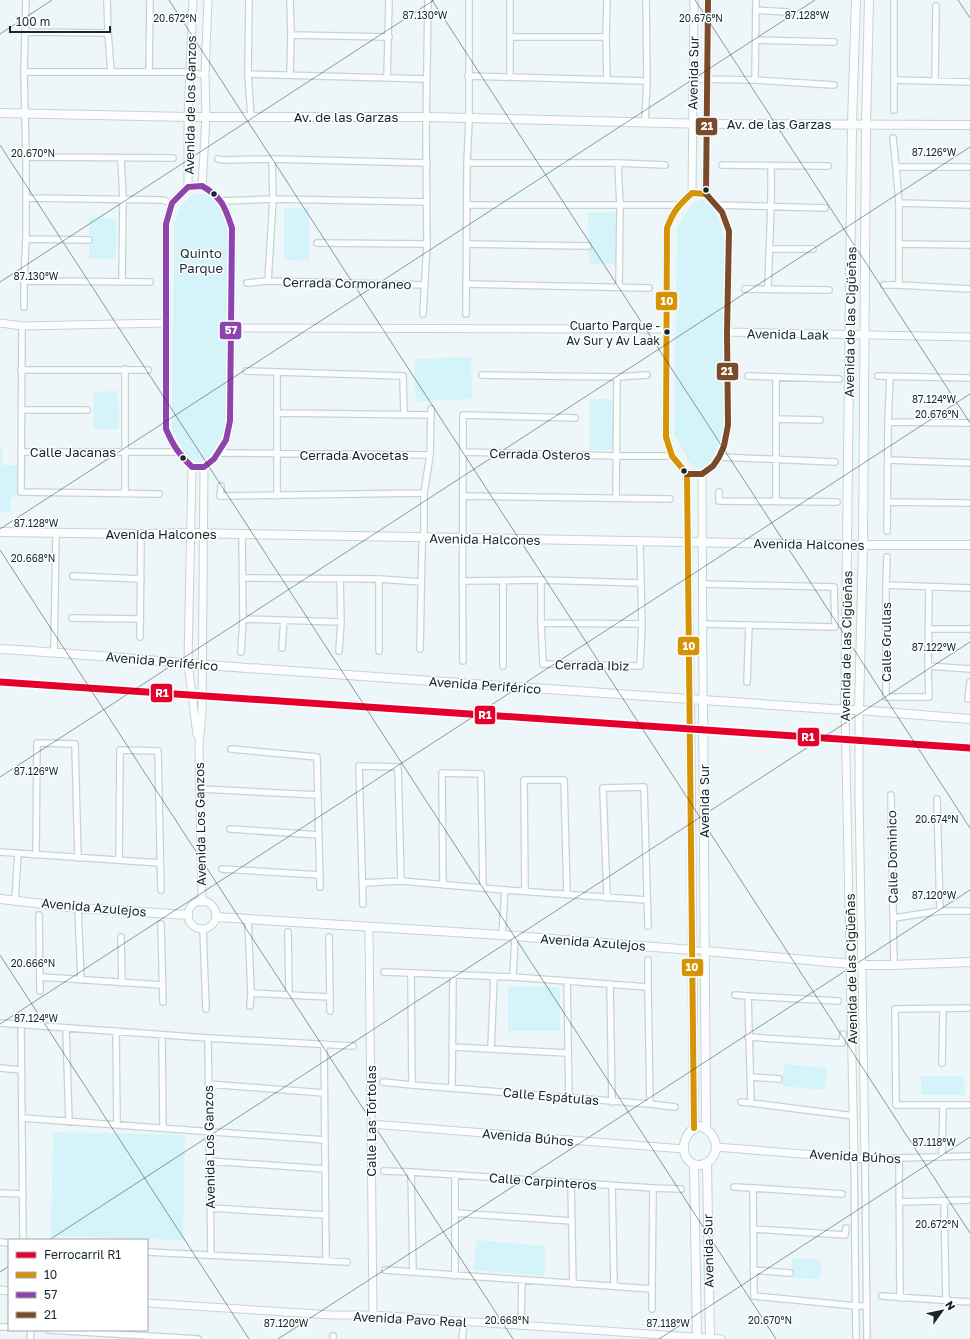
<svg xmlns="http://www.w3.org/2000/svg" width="970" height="1339" font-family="'Golos Text',sans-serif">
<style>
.green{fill:#d5f4fa}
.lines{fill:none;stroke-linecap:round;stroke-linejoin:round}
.minor-casing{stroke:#c6d3d5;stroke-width:8}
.tertiary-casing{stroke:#c6d3d5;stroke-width:9}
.secondary-casing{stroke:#c6d3d5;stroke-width:10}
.minor{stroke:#fcfefe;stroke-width:5.5}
.tertiary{stroke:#fcfefe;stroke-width:7}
.secondary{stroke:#fcfefe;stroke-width:8}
.bus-1-casing{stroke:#fff;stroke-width:9}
.bus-2-casing{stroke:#fff;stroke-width:9}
.bus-3-casing{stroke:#fff;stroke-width:9}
.bus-1{stroke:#d59306;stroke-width:6}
.bus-2{stroke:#8e44ad;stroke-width:6}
.bus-3{stroke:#7a4b2a;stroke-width:6}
.rail-1-casing{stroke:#fff;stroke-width:10}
.rail-1{stroke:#e4002b;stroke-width:7}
.ticks{fill:none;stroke:#15272a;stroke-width:1;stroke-opacity:0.45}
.bus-dot{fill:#15272a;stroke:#fff;stroke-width:1.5}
.labels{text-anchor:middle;stroke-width:3;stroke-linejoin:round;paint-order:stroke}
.bus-label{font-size:12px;fill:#15272a;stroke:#fff;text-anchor:end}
.street-label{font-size:13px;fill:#15272a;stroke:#fff}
.park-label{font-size:13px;fill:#193035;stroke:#fff}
.ticks-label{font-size:10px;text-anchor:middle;fill:#15272a;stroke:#fff;stroke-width:3;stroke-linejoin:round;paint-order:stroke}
.line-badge{stroke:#fff;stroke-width:1.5}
.badge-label{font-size:11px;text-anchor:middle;font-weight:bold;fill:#fff}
</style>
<rect width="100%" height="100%" fill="#edf6f8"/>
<!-- green -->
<path class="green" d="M 194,193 L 208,195 L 220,207 L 229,235 L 226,420 C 223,433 211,474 190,458 C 183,453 176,437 172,429 L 174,224 L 181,206 Z
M 704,199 L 716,211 L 725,240 L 725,424 C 721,435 715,461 705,467 C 702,468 699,468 695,468 L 689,462 L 674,434 L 677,229 C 685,215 687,205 704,199 Z
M 284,208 L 309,208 L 309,261 L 284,260 Z
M 619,212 L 620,264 L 589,264 L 588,213 Z
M 89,218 L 116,218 L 116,259 L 89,259 Z
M 471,357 L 472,399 L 416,401 L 414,359 Z
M 118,391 L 119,429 L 94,429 L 93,392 Z
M 590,399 L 617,399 L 616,450 L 590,450 Z
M 0,447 L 2,447 L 2,465 L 17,465 L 17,497 L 11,497 L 11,512 L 0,512 Z
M 508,986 L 560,987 L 560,1031 L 508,1031 Z
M 784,1064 L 827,1068 L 825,1090 L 782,1086 Z
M 921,1076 L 964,1076 L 965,1095 L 921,1095 Z
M 53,1132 L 185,1135 L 183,1240 L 51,1236 Z
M 476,1240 L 546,1246 L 544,1276 L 474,1270 Z
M 792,1258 L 821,1259 L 820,1279 L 791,1278 Z"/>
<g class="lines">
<defs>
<path id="minor" d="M 107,0 L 108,33 L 111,72
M 249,0 L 248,74 L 251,117
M 756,10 L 787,12
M 25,32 L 108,33
M 291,35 L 389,37
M 510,37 L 606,37
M 756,40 L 834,42
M 24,72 L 183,72 L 205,75
M 149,72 L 150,0
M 248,74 L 427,79
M 290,74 L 291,35 L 290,0
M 468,76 L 647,81
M 387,77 L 389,0
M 510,77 L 510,0
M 607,79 L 606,37 L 607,0
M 693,79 L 755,80 L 834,85
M 755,80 L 756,0
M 894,80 L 970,82
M 935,80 L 936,6
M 894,110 L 894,0
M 645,122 L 647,81 L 646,0
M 893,138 L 896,167
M 26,157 L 173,158
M 121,158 L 123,199 L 122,281
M 218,159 L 224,160 L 272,159 L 427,163
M 467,163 L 618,163 L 665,165
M 618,163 L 620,206 L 619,287
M 722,165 L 828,166
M 970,167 L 896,167 L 899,203 L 899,285 L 970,289
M 26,198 L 162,200 L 172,203
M 221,201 L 273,199 L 427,202
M 899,203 L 970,205
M 468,205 L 679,205
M 716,205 L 825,208
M 26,239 L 89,240
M 317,243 L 427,244
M 466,244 L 588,246
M 899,244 L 970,245
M 769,249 L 813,249
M 24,281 L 150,282
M 268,281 L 273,199 L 272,159
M 247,283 L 268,281 L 425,285
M 466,284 L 649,288
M 884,285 L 899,285
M 745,289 L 829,290
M 768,290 C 769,248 772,207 771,166
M 24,307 L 24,281 L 26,239 L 26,157 L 24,72 L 26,0
M 423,314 L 427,244 L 426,130 L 428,0
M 466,314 L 467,163 L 469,119 L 469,0
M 22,326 L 21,492 L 159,494
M 21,370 L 148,370
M 246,371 L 403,376 L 404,415
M 277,372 L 277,496
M 482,375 L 617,377 L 647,375
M 748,376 L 839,379
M 878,376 L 970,378
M 22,410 L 87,410
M 277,413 L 431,415
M 776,419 L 820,420
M 888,422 L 970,423
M 21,452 L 177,452
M 463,452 L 617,456 L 672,456
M 219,453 L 430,455
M 719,457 L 835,462
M 888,460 L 970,463
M 221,486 L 220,496 L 424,493
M 719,492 L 719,501 L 837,502
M 125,494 L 125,369
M 463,496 L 670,499
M 616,498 L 617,377
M 776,502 L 776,377
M 888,502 L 970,503
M 887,531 L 888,422 L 890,376
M 73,576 L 141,579
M 243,578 L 379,579 L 421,582
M 541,580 L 541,623 L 543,664 L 640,666 L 642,624 L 640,542
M 462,581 L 541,580 L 641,583
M 702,584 L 834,587 L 835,627 L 703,624
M 886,585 L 887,557
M 970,588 L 886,585 L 886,697 L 929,697 L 928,666 L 970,669
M 72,618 L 140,619
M 243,619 L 341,622
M 541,623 L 642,624
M 929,629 L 970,629
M 140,637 L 141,534
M 282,648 L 284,620
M 420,649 L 422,546 L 424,530 L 424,493 L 430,455 L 431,409
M 339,651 L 341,622 L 340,579
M 379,651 L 379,579
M 54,652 L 56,533
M 241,652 L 243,619 L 242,534
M 463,661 C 462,579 463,497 463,415 L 575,418
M 503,666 L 503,581
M 928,666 L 929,587
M 747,682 L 749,625
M 968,699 L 970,682
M 231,749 L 317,757 L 320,887
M 200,789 L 318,795
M 891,795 L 894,965
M 937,799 L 940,911
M 230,829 L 319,835
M 0,852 L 160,863
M 36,855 L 37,743 L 75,744 L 78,858
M 119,860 L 120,750 L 158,751 L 161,890
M 222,869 L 320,875
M 363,883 L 401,881 L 505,890 L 647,900
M 443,885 L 442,773 L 481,774 L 483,888
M 525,891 L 524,780 L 564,780 L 567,895
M 607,898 L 603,788 L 644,787 L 648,926
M 15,900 L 18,853
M 363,904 L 359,766 L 398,767 L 401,881
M 78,908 L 81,980
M 39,915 L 40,991
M 894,918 L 940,911 L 970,911
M 248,919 L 251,993 L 330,997 L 329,937
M 161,924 L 163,1002
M 203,929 L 206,1009
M 288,932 L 289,994
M 502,935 L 505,890
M 121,937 L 122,983
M 692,950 L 705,951
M 648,960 L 648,987
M 384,972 L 411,973
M 411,973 L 513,977 L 648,987 L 650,1104 L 412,1085 Z
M 41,977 L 162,985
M 513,977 L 515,937
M 567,981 L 569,1099
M 610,984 L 612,1102
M 735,995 L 748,996
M 330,997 L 330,1011
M 838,1001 L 748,996 L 751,1103 L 854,1116
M 250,1006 L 251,993
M 970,1008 L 895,1009 L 896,1105 L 970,1105
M 0,1023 L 208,1038 L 353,1046
M 21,1024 L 23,1240
M 66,1028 L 69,1122
M 116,1031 L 117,1125
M 162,1035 L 163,1128
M 748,1037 L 842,1043 L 843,1034
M 208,1038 L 211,1255
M 324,1044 L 326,1261
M 452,1047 L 568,1053
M 491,1049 L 494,977
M 942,1063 L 943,1009
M 0,1068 L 21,1070
M 750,1077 L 779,1079
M 383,1082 L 412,1085
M 208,1084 L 324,1093
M 452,1087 L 453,975
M 741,1102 L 751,1103
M 650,1104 L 675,1107
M 22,1118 L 325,1140
M 854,1157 L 856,1339
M 942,1157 L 943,1105
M 899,1158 L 900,1298
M 209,1161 L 325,1169
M 384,1171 L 411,1172
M 411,1172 L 653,1188 L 652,1289 L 413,1272 Z
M 455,1175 L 455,1276
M 571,1183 L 573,1284
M 612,1185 L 614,1286
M 734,1187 L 753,1188
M 653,1188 L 681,1189
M 0,1193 L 23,1194
M 842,1194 L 753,1188 L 754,1296 L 856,1306 L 867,1306
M 944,1201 L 946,1301
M 899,1202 L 970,1200
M 210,1208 L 326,1215
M 455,1213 L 572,1221
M 753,1229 L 845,1235 L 846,1228
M 0,1242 L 9,1243
M 147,1252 L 347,1262
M 385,1270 L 413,1272
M 753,1270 L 790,1273
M 882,1296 L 970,1302
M 652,1309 L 652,1289
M 521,1326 L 522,1281
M 0,1327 L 9,1327
M 49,1330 L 198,1339
M 333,1336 L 333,1339
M 30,1339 L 31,1330
M 462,1339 L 464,1322
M 867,1339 L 865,1159 L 970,1156"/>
<path id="tertiary" d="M 202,186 C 222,197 225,207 232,228 L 230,421 L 226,440 L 214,459 L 204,467 L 192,467 C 179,455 173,445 166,429 L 166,224 L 172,203 L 188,187 Z
M 202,186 L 206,117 L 205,75 L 208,0
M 188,187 L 188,117 L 193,0
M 692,193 L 694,0
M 0,323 L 22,326 L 167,323
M 231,328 L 666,329
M 727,332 L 970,337
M 192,467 L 188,663 L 197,735
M 687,474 L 702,474 L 713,466 L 719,457 L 724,446 L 728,425 L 727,332 L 729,231 L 722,212 L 706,194 L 708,0
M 702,474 L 703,701
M 690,700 L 687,474 L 672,456 L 666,437 L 667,228 C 674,210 678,206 692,193 L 706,194
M 845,710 L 854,1157
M188 915a14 14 0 1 1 28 0a14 14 0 1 1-28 0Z
M 202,902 L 199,747 L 202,712 L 204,467
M 369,928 L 373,1315
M 371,1124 L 684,1149
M 716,1147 L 865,1159 L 859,793 L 859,710
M 0,1290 L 9,1291
M 147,1303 L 333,1315 L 373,1315 L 721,1339"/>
<path id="secondary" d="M 0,113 L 188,117 L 427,117 L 707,124 L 970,125
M 0,532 L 141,534 L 190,533 L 847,545 L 970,545
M 0,649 C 88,654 175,663 263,669 C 457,683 651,697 845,710 L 859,710 L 970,719
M 690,700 L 694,1128
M 703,701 L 706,1128
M 845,710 L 852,124 L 856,0
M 859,710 L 863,545 L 866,124 L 869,0
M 0,899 L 78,908 L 188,915
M 216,917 L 502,935 L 692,950
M 705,951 L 863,965 L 894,965 L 970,962
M 699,1126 C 711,1130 720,1142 714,1155 C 710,1164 697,1169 689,1161 C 678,1149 686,1130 699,1126 Z
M 694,1164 L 697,1339
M 707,1164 L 710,1339"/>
</defs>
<!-- minor casing -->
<use href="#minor" class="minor-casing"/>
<!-- tertiary casing -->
<use href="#tertiary" class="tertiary-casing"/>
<!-- secondary casing -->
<use href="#secondary" class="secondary-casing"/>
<!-- minor -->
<use href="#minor" class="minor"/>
<!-- tertiary -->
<use href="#tertiary" class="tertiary"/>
<!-- secondary -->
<use href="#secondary" class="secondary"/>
<defs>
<path id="bus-1" d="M 694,1128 L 687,474 L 672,456 L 666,437 L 667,228 C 674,210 678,206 692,193 L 706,194"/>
<path id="bus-2" d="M 202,186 C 222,197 225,207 232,228 L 230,421 L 226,440 L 214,459 L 204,467 L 192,467 C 179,455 173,445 166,429 L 166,224 L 172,203 L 188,187 Z"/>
<path id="bus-3" d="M 687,474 L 702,474 L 713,466 L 719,457 L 724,446 L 728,425 L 727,332 L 729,231 L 722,212 L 706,194 L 708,0"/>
</defs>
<!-- bus-1 casing -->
<use href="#bus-1" class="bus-1-casing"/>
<!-- bus-2 casing -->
<use href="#bus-2" class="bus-2-casing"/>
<!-- bus-3 casing -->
<use href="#bus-3" class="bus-3-casing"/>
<!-- bus-1 -->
<use href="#bus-1" class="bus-1"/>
<!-- bus-2 -->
<use href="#bus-2" class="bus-2"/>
<!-- bus-3 -->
<use href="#bus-3" class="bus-3"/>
<defs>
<path id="rail-1" d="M 0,682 L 970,748"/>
</defs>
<!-- rail-1 casing -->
<use href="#rail-1" class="rail-1-casing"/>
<!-- rail-1 -->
<use href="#rail-1" class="rail-1"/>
</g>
<!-- ticks -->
<path class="ticks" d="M 169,0 L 970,1233M 432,0 L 970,828M 695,0 L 970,423M 958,0 L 970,18M 0,34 L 52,0M 0,145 L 776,1339M 0,282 L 434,0M 0,529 L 815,0M 0,550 L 513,1339M 0,777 L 970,147M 0,955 L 249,1339M 0,1024 L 970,394M 49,1240 L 970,642M 0,1272 L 9,1266M 278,1339 L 970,890M 659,1339 L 970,1137"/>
<!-- markers -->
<g class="bus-dot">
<circle cx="706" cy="190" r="3.5"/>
<circle cx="214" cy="194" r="3.5"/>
<circle cx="667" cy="332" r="3.5"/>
<circle cx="183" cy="458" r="3.5"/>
<circle cx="684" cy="471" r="3.5"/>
</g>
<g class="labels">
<!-- bus labels -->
<g class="bus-label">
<text x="660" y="330">Cuarto Parque -<tspan x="660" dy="15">Av Sur y Av Laak</tspan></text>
</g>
<!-- street labels -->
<g class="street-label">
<text transform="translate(693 73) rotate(-89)" y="5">Avenida Sur</text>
<text transform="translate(190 105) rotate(-89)" y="5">Avenida de los Ganzos</text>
<text x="346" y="122">Av. de las Garzas</text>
<text x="779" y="129">Av. de las Garzas</text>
<text transform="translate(347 283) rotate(1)" y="5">Cerrada Cormoraneo</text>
<text transform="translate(850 322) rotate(-89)" y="5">Avenida de las Cigüeñas</text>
<text transform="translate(788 334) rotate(1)" y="5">Avenida Laak</text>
<text x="73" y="457">Calle Jacanas</text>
<text transform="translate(540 454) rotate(1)" y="5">Cerrada Osteros</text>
<text x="354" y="460">Cerrada Avocetas</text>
<text x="161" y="539">Avenida Halcones</text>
<text transform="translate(485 539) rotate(1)" y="5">Avenida Halcones</text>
<text transform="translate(809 544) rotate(1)" y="5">Avenida Halcones</text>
<text transform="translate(886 642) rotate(-90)" y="5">Calle Grullas</text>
<text transform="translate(846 646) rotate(-89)" y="5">Avenida de las Cigüeñas</text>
<text transform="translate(162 661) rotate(5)" y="5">Avenida Periférico</text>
<text transform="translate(592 665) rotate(1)" y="5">Cerrada Ibiz</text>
<text transform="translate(485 685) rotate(4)" y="5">Avenida Periférico</text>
<text transform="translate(704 801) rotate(-90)" y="5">Avenida Sur</text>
<text transform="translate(200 824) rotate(-91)" y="5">Avenida Los Ganzos</text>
<text transform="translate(892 857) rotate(-91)" y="5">Calle Dominico</text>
<text transform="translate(94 907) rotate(5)" y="5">Avenida Azulejos</text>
<text transform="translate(593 942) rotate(4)" y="5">Avenida Azulejos</text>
<text transform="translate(851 969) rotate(-91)" y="5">Avenida de las Cigüeñas</text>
<text transform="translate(551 1096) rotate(5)" y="5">Calle Espátulas</text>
<text transform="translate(371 1121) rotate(-90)" y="5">Calle Las Tórtolas</text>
<text transform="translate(528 1137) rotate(5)" y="5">Avenida Búhos</text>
<text transform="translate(209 1147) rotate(-91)" y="5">Avenida Los Ganzos</text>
<text transform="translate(855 1156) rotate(3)" y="5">Avenida Búhos</text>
<text transform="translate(543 1181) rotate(4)" y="5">Calle Carpinteros</text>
<text transform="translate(708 1251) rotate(-91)" y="5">Avenida Sur</text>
<text transform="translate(410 1319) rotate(3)" y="5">Avenida Pavo Real</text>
</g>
<!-- park labels -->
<g class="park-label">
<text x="201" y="258">Quinto<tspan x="201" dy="15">Parque</tspan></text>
</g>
</g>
<g class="ticks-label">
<text x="807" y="19">87.128°W</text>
<text x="425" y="19">87.130°W</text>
<text x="175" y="22">20.672°N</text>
<text x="701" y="22">20.676°N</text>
<text x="934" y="156">87.126°W</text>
<text x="33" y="157">20.670°N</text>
<text x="36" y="280">87.130°W</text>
<text x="934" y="403">87.124°W</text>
<text x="937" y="418">20.676°N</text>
<text x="36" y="527">87.128°W</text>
<text x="33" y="562">20.668°N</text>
<text x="934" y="651">87.122°W</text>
<text x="36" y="775">87.126°W</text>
<text x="937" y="823">20.674°N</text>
<text x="934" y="899">87.120°W</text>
<text x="33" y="967">20.666°N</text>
<text x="36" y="1022">87.124°W</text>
<text x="934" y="1146">87.118°W</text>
<text x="937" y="1228">20.672°N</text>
<text x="507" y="1324">20.668°N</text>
<text x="770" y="1324">20.670°N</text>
<text x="286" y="1327">87.120°W</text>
<text x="668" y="1327">87.118°W</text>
</g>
<g class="line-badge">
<rect x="695" y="117" width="23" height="19" rx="4" fill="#7a4b2a"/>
<rect x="655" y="291" width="23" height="20" rx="4" fill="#d59306"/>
<rect x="219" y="321" width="23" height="19" rx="4" fill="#8e44ad"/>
<rect x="716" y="362" width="23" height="19" rx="4" fill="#7a4b2a"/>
<rect x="677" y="636" width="23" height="20" rx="4" fill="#d59306"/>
<rect x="150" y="683" width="23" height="20" rx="4" fill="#e4002b"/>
<rect x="474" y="705" width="22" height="20" rx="4" fill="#e4002b"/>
<rect x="797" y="727" width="23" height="20" rx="4" fill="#e4002b"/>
<rect x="681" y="958" width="23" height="19" rx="4" fill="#d59306"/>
</g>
<g class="badge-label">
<text x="707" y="130">21</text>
<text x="667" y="305">10</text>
<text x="231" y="334">57</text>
<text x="727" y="375">21</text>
<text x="689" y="650">10</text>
<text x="162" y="697">R1</text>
<text x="485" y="719">R1</text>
<text x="808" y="741">R1</text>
<text x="692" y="971">10</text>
</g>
<!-- legend -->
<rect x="8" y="1239" width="140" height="92" fill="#ffffff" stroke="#a1a9aa"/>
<rect x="16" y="1252" width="20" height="6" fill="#e4002b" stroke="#a1a9aa"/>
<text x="44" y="1259" font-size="12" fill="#15272a">Ferrocarril R1</text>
<rect x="16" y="1272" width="20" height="6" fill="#d59306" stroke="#a1a9aa"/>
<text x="44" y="1279" font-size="12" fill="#15272a">10</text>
<rect x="16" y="1292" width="20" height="6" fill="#8e44ad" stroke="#a1a9aa"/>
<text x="44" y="1299" font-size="12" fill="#15272a">57</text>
<rect x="16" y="1312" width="20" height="6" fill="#7a4b2a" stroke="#a1a9aa"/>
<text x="44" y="1319" font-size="12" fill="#15272a">21</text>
<!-- north arrow -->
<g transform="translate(942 1311) rotate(57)" stroke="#ffffff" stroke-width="3" paint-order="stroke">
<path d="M0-3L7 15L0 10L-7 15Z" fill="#15272a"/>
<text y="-6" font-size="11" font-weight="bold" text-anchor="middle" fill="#15272a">N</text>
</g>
<!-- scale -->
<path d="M10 26v6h100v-6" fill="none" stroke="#15272a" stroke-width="2"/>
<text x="16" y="26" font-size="12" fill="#15272a" stroke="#ffffff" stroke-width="3" paint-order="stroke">100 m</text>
</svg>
